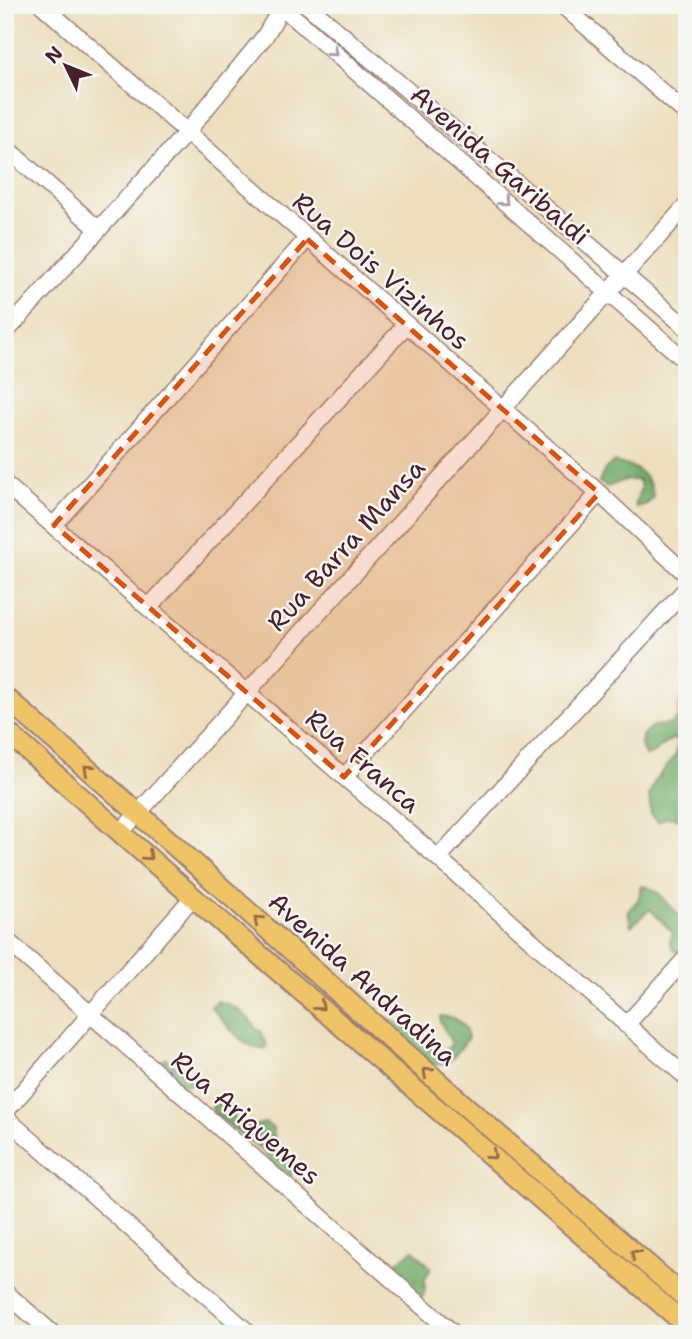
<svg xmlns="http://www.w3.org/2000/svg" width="692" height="1339" font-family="'Shantell Sans',sans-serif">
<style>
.forest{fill:#73ac6a;stroke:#5e664a;stroke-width:2}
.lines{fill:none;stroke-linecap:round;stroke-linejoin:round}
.minor-casing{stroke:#9c7f74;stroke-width:19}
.major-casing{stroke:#9c7f74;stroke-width:23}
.minor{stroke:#fff;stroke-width:16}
.major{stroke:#efc469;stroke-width:19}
.oneway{stroke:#ae9aa0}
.oneway2{stroke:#946947}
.marked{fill:#d8530f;fill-opacity:0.2;stroke:#d8530f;stroke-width:5;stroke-dasharray:14 9;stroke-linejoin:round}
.labels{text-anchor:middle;stroke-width:5;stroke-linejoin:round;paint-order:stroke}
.street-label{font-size:26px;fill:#4a1f2b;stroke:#f6f6f2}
</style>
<rect width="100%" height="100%" fill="#f6f6f2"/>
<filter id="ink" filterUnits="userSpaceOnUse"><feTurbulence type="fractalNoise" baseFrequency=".0143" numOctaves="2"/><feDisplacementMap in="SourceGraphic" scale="14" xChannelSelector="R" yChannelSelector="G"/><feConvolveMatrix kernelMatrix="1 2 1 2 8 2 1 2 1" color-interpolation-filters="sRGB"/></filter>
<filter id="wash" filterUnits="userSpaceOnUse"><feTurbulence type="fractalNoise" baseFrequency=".00686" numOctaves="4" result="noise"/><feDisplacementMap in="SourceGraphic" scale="28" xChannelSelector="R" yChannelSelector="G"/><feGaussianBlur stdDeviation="1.57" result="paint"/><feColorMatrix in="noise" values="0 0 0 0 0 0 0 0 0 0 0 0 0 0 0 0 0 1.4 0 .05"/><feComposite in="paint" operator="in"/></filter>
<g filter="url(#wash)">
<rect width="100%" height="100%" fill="#eddfbe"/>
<!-- forest -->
<path class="forest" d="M 613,462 C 633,465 652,474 653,498 L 646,505 L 637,507 L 635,503 L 641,488 L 639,480 L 625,480 L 607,487 L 599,482 L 605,469 Z
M 687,689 L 687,819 L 667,817 L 658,822 L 651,814 L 649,795 L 655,781 L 676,755 L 678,741 L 673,739 C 662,742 657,755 645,756 L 641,745 L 642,735 L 653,726 L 671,724 L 678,718 L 681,698 Z
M 642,886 C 662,888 671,912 687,921 L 687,950 L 683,952 L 674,951 L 670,942 L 673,933 L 650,909 L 631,926 L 628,911 L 638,900 Z
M 217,1001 C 234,1005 248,1015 257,1030 L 261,1031 L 267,1046 L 264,1050 C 240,1046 226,1023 211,1007 Z
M 440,1016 C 456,1017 465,1022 468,1038 C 456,1054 450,1068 428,1064 L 384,1027 L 382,1017 C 396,1019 402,1029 414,1030 L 423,1042 L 439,1053 L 444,1052 L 452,1044 L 440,1021 Z
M 166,1058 L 191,1079 L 191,1084 L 182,1085 L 159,1064 Z
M 222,1098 L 226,1100 C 236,1121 238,1132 265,1123 L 273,1128 C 274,1153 294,1152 291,1178 L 286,1178 C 277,1171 272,1161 264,1153 C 248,1138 229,1127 212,1111 L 212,1107 Z
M 414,1250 L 431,1268 L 425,1279 L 425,1290 L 422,1298 L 394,1273 L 396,1263 Z"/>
</g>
<g filter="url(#ink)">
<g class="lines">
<defs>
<path id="minor" d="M 42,5 L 599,493 L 687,575
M 280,5 L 687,362
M 307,5 L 687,328
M 562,5 L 687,114
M 5,147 L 98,229
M 5,333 L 186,133 L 265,36 L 283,5
M 5,484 L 438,858 L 687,1078
M 54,525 L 307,239
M 149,607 L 406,325
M 344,777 L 599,493
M 121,832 L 687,205
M 438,858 L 687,588
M 5,939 L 454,1334
M 626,1025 L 687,957
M 5,1112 L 193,897
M 5,1117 L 250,1334
M 5,1292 L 53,1334"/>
<path id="major" d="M 5,697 L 138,813 L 464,1105 L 687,1299
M 5,730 L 193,897 L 687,1326"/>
</defs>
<!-- minor casing -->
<use href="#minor" class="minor-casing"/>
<!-- major casing -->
<use href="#major" class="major-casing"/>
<!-- minor -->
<use href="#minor" class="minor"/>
<!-- major -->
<use href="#major" class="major"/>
</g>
<!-- one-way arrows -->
<defs><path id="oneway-chevron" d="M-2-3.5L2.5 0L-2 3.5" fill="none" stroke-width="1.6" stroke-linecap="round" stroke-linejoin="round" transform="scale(1.75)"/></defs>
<g class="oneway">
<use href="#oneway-chevron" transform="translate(333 52) rotate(41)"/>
<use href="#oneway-chevron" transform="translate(504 201) rotate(41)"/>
</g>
<g class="oneway2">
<use href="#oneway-chevron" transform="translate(88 769) rotate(-139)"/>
<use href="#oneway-chevron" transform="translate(148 856) rotate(42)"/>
<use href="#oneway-chevron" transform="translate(258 920) rotate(-138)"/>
<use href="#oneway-chevron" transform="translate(320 1006) rotate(41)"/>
<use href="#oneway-chevron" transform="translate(427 1072) rotate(-138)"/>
<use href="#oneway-chevron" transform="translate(492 1155) rotate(41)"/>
<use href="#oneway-chevron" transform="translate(635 1254) rotate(-139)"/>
</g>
</g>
<!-- marked area -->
<path class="marked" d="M 307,239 L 599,493 L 344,777 L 54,525 Z"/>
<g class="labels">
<!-- street labels -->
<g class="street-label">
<text transform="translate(500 165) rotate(41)" y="9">Avenida Garibaldi</text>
<text transform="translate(381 271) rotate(41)" y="9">Rua Dois Vizinhos</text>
<text transform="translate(346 545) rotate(-48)" y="9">Rua Barra Mansa</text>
<text transform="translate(363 761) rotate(41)" y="9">Rua Franca</text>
<text transform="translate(363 979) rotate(42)" y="9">Avenida Andradina</text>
<text transform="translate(246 1118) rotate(41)" y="9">Rua Ariquemes</text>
</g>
</g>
<!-- margin -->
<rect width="692" height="1339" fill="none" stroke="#f6f6f2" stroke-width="28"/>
<!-- north arrow -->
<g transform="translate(66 66) rotate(313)" stroke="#f6f6f2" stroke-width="5" paint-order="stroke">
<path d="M0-5L12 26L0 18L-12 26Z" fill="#4a1f2b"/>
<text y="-10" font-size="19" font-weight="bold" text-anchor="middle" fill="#4a1f2b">N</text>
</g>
</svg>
